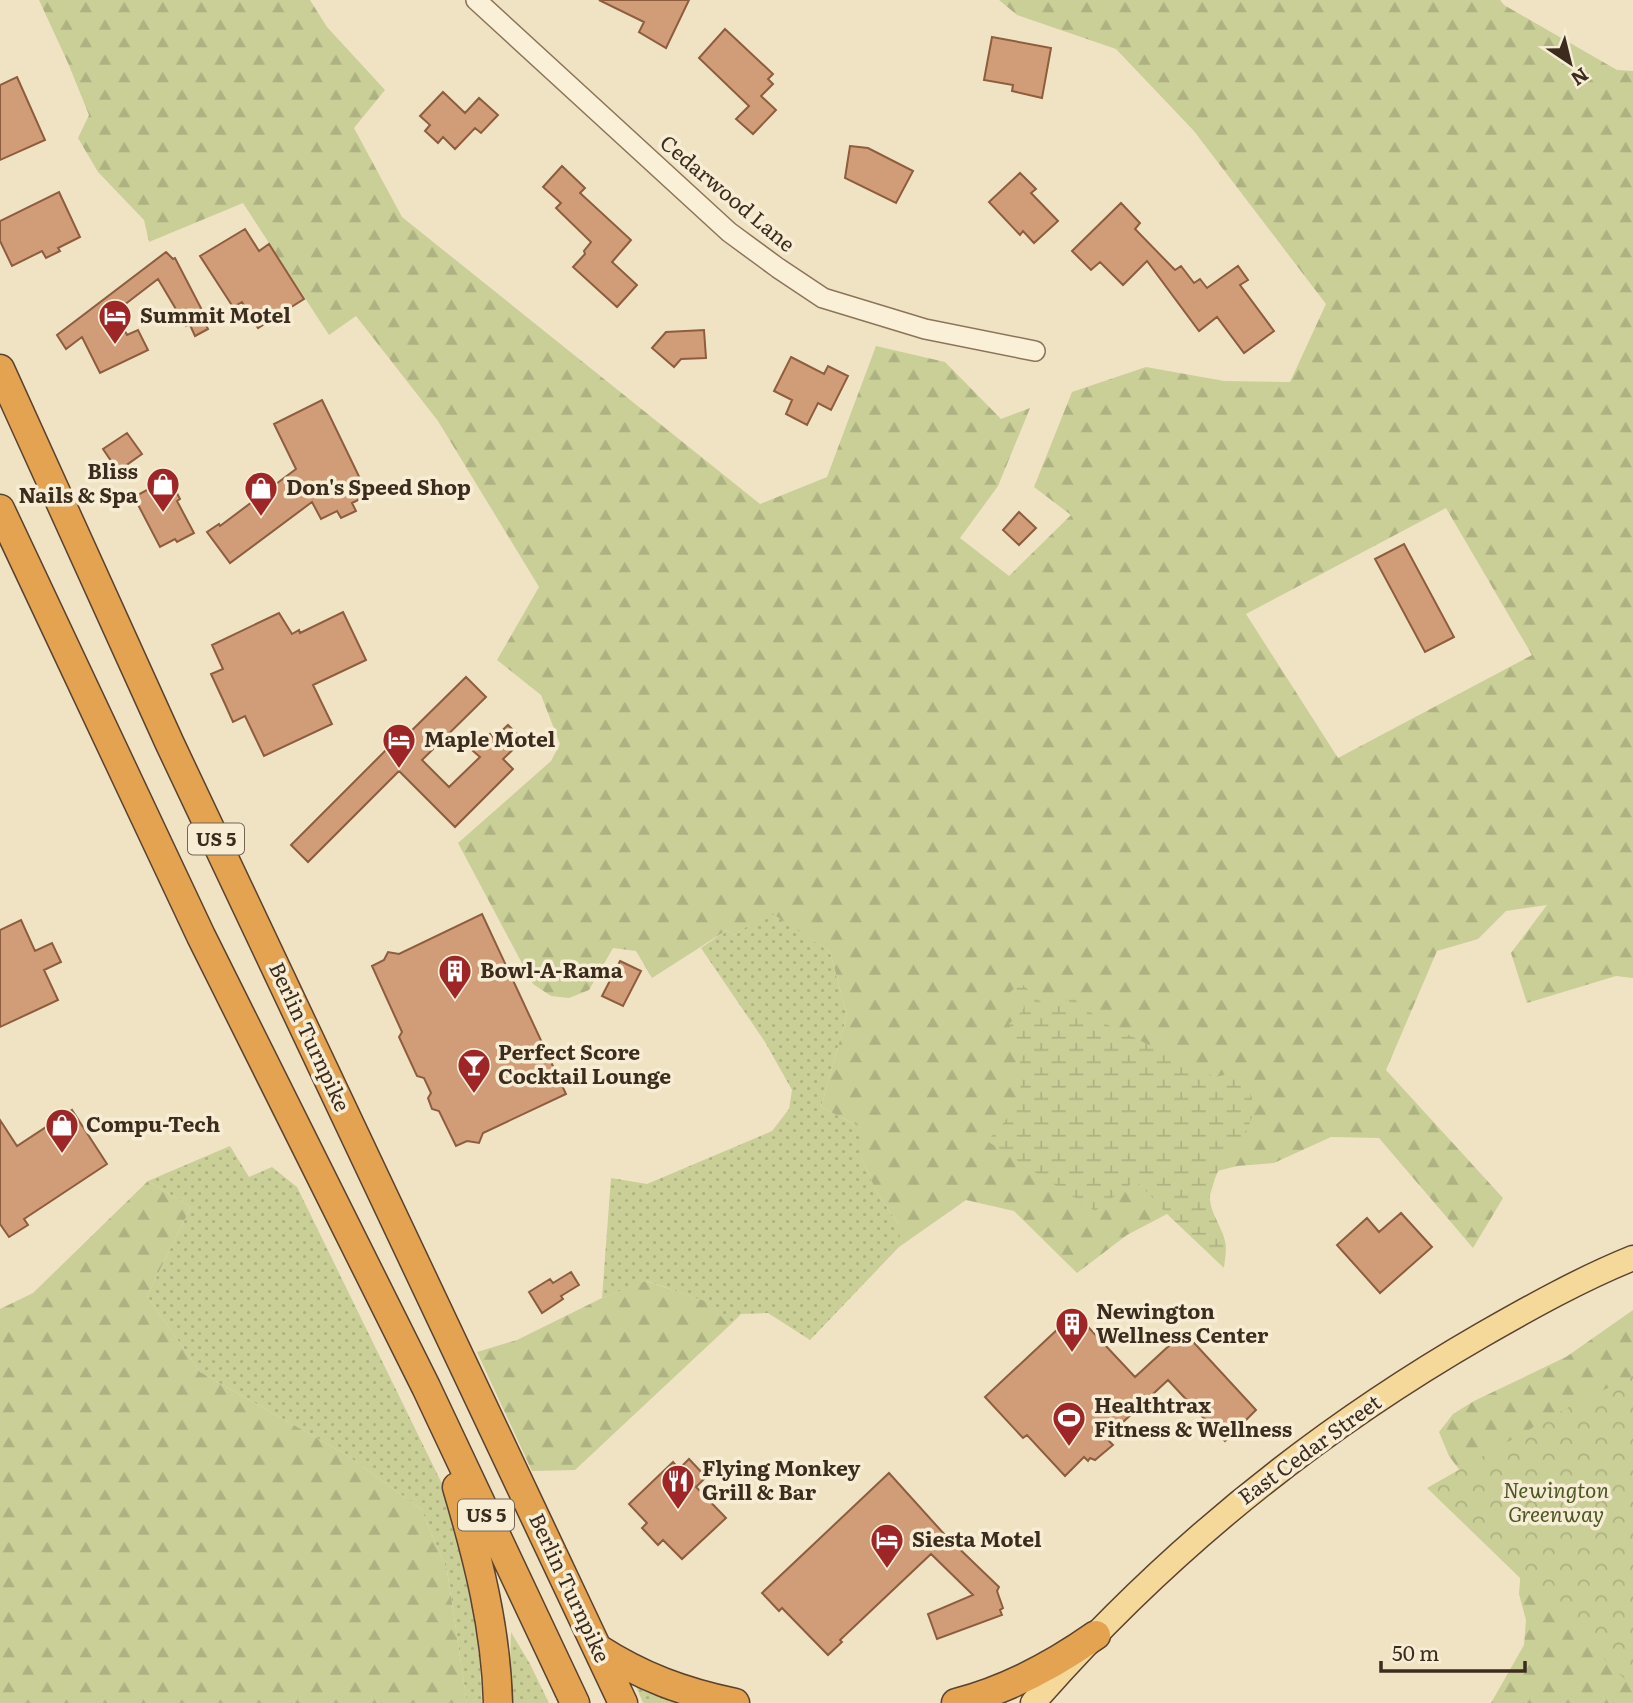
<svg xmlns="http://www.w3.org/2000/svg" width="1633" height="1703" font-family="Literata,serif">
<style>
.grass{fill:url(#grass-dots)}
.forest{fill:url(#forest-firs);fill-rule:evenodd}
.wetland{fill:url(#wetland-marsh)}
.park{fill:url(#park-crowns)}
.building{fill:#d09d78;stroke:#8d5d3e;stroke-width:2}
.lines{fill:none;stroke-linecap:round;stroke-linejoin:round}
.minor-casing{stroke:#8c7459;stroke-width:22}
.major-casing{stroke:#5a422e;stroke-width:27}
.highway-casing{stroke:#5a422e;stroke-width:31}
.minor{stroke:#faf0d8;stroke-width:19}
.major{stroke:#f5d99b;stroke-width:24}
.highway{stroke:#e3a351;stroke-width:28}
.labels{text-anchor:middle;stroke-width:7;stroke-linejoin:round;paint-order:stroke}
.shield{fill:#f7edd4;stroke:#746655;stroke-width:2}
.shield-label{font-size:19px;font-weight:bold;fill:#3c2c1e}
.street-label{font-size:21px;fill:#3c2c1e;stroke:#f7edd4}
.poi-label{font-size:21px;font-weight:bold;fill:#3c2c1e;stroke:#f7edd4;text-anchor:start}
.park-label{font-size:21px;font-style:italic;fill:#4c5924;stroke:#f7edd4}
</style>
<defs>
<pattern id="grass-dots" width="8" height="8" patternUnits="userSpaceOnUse" patternTransform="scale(1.75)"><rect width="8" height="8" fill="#c9cf97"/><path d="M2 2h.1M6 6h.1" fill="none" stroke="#aeb282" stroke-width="1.8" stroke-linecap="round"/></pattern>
<pattern id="forest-firs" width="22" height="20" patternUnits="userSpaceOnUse" patternTransform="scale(1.75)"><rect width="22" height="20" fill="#c9cf97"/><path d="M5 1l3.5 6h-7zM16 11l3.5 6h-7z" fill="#aeb282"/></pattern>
<pattern id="wetland-marsh" width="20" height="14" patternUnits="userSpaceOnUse" patternTransform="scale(1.75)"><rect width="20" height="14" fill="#c9cf97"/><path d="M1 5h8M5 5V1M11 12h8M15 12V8" fill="none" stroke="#aeb282"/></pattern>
<pattern id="park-crowns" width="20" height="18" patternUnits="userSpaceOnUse" patternTransform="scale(1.75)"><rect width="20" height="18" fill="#c9cf97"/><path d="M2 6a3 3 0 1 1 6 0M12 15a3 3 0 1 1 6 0" fill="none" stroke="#aeb282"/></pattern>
</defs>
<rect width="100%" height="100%" fill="#f0e3c4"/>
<!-- grass -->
<path class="grass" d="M 770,911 L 830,952 L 847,1015 L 821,1107 L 862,1128 L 862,1158 L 876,1191 L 899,1225 L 899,1247 L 810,1340 L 768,1313 L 741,1314 L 730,1325 L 704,1301 L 647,1281 L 602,1298 L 611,1178 L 647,1184 L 772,1131 L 789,1109 L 792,1090 L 765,1042 L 701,948 L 727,930 L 734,935 Z
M 230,1146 L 249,1177 L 272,1167 L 297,1187 L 447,1494 L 464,1556 L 478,1635 L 482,1703 L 467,1703 L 447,1570 L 421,1509 L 345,1454 L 200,1372 L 147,1296 L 191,1207 L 148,1181 Z
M 511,1632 L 530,1664 L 549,1703 L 509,1703 Z
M 635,1684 L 699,1703 L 643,1703 Z"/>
<!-- forest -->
<path class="forest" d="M 39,0 L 310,0 L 327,27 L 385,90 L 354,128 L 402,217 L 760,504 L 827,477 L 876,346 L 945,362 L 1001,419 L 1030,408 L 998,486 L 960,538 L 1009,576 L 1071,515 L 1034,487 L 1072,392 L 1146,367 L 1224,381 L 1290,382 L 1326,304 L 1194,131 L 1116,49 L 1017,15 L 999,0 L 1500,0 L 1504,5 L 1617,70 L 1633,71 L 1633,978 L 1616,976 L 1527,1003 L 1511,953 L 1547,905 L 1506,911 L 1478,939 L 1437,951 L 1386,1070 L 1503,1198 L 1473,1248 L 1379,1138 L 1331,1137 L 1274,1163 L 1237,1166 L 1217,1171 L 1167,1214 L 1127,1235 L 1077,1273 L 1014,1211 L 966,1200 L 899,1247 L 899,1225 L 876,1191 L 862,1158 L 862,1128 L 821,1107 L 847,1015 L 830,952 L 770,912 L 734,935 L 727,930 L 652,978 L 636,951 L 613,948 L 589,990 L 569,998 L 551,996 L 533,984 L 458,843 L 551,761 L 560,744 L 541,695 L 497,660 L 539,587 L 438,421 L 356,316 L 329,335 L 243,203 L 149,242 L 144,220 L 98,172 L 78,138 L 89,115 L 68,63 ZM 1446,508 L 1532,655 L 1338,758 L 1246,614 Z
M 148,1181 L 191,1207 L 147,1296 L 200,1372 L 345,1454 L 421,1509 L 447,1570 L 467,1703 L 0,1703 L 0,1309 L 33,1293 Z
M 646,1281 L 705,1301 L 730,1325 L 575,1470 L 532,1471 L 477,1352 L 517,1340 L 602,1298 Z
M 1633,1310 L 1633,1703 L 1491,1703 L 1524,1645 L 1526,1620 L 1519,1594 L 1521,1568 L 1464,1476 L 1449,1456 L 1439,1432 L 1453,1414 L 1474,1401 L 1566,1357 Z"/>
<!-- wetland -->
<path class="wetland" d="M 1021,983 L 1044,1005 L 1074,999 L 1104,1023 L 1215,1077 L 1236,1072 C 1281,1122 1225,1140 1213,1185 C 1212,1189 1209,1196 1210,1200 C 1211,1214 1222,1227 1225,1241 C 1227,1249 1225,1259 1224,1268 L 1167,1214 L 1136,1180 L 1095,1211 L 987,1141 C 1028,1101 1028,1076 1009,1024 L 1025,1008 L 1009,993 Z"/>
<!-- park -->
<path class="park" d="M 1633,1376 L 1633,1687 L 1427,1488 L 1574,1404 Z"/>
<!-- building -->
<path class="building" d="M 599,0 L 689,0 L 666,48 L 639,32 L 644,22 Z
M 725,29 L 773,74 L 768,79 L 773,84 L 761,96 L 776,110 L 753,134 L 736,119 L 749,106 L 699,58 Z
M 992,37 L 1051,48 L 1042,98 L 1012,91 L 1013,85 L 984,80 Z
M 17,77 L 45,140 L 0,160 L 0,85 Z
M 443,92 L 465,113 L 479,98 L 498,115 L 481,133 L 475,128 L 455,149 L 443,137 L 438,143 L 425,131 L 430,125 L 420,116 Z
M 850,146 L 868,148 L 913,171 L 896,203 L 845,178 Z
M 562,166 L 585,188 L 580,193 L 631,240 L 612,262 L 637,285 L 617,307 L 573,267 L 585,254 L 584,251 L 591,242 L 556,208 L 561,203 L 543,187 Z
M 1020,173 L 1036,189 L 1031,193 L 1058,221 L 1034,243 L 1023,231 L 1020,235 L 989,202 Z
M 59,192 L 80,237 L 58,248 L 60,251 L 46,258 L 42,251 L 12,266 L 0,241 L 0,221 Z
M 1121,203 L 1140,223 L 1135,229 L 1175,270 L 1181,266 L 1194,283 L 1200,279 L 1207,288 L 1238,266 L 1248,280 L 1240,285 L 1274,331 L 1244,353 L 1217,317 L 1199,331 L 1147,261 L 1123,285 L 1100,262 L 1091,270 L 1072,251 Z
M 245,229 L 259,251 L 269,244 L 304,299 L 258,328 L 242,302 L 233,307 L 200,256 Z
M 166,252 L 173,259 L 175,258 L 204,314 L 201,315 L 208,329 L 195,336 L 190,325 L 186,326 L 158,279 L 115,312 L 127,335 L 138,330 L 148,350 L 100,373 L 82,337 L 66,349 L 57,335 Z
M 704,330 L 706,358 L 681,359 L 674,367 L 652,348 L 666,332 Z
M 791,357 L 824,374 L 828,366 L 848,376 L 831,410 L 818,403 L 807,425 L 786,414 L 792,400 L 774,391 Z
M 322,400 L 368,495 L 352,503 L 356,511 L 341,518 L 337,511 L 321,519 L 312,502 L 230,563 L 207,532 L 219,524 L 220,526 L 296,469 L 274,424 Z
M 127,433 L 142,454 L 118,471 L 103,449 Z
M 169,478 L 180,499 L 177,501 L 194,533 L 177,542 L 175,539 L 160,547 L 134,497 Z
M 1019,512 L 1036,528 L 1019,545 L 1003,530 Z
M 1404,544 L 1454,637 L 1425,652 L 1375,559 Z
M 343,612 L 366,660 L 313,685 L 332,724 L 264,756 L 245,716 L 233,722 L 225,704 L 211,674 L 223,669 L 212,645 L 279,613 L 292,634 L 299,630 L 300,633 Z
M 466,677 L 486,697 L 422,760 L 449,787 L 480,757 L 473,751 L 490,734 L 494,738 L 508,725 L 523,740 L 503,759 L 513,769 L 455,827 L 399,771 L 308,862 L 291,845 L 398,738 L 401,741 Z
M 482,914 L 566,1094 L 483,1133 L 479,1143 L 467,1141 L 456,1146 L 439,1111 L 432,1109 L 428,1098 L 431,1093 L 424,1078 L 417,1076 L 399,1037 L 402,1032 L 372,966 L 384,960 L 388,952 L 399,954 Z
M 21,920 L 35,951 L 52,943 L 61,962 L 44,970 L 58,1000 L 0,1027 L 0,930 Z
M 620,961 L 641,971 L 623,1006 L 602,996 Z
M 72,1110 L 107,1164 L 24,1219 L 28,1225 L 9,1237 L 0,1224 L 0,1120 L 17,1146 Z
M 1401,1213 L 1432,1247 L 1380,1293 L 1337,1245 L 1367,1218 L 1379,1232 Z
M 571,1272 L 579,1285 L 561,1296 L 563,1299 L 542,1313 L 529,1292 L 550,1279 L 553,1283 Z
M 1075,1313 L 1135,1377 L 1184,1332 L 1256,1410 L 1225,1441 L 1168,1380 L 1106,1438 L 1113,1445 L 1095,1460 L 1090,1458 L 1088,1461 L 1084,1457 L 1065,1476 L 1027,1435 L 1023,1438 L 985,1397 Z
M 689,1459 L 706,1477 L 696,1487 L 726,1518 L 682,1559 L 663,1540 L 658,1545 L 642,1528 L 647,1523 L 629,1504 L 673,1462 L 679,1469 Z
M 889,1473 L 945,1535 L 999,1587 L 997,1591 L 1003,1608 L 1000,1610 L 1002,1615 L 937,1639 L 928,1614 L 973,1595 L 931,1554 L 840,1640 L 842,1642 L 828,1655 L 782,1608 L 779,1611 L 762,1593 Z"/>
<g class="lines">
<defs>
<path id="minor" d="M 476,0 L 729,232 L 778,268 L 823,298 L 925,329 L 1035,351"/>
<path id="major" d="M 1033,1703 C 1162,1555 1312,1433 1482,1335 C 1531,1307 1581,1279 1633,1258"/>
<path id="highway" d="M 0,369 L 170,744 L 623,1703
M 0,509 L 201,936 L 426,1387 L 575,1703
M 457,1487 C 478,1558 496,1628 498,1703
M 597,1648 C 642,1677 683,1692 735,1703
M 956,1703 C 1007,1690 1052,1666 1096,1635"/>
</defs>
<!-- minor casing -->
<use href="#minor" class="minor-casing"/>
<!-- major casing -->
<use href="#major" class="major-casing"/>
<!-- highway casing -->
<use href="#highway" class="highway-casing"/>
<!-- minor -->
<use href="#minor" class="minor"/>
<!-- major -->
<use href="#major" class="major"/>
<!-- highway -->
<use href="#highway" class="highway"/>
</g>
<!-- icons -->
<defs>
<symbol id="hotel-pin" viewBox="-11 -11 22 30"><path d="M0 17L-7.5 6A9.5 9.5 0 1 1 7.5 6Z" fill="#9e2627" stroke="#f7edd4"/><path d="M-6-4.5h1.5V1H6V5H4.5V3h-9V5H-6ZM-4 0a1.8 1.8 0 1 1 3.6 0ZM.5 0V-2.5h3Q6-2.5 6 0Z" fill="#fff"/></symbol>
<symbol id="shop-pin" viewBox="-11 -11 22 30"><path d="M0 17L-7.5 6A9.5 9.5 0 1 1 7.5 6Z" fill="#9e2627" stroke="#f7edd4"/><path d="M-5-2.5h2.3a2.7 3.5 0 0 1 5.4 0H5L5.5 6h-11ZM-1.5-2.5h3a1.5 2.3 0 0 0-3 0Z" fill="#fff"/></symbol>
<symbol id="building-pin" viewBox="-11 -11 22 30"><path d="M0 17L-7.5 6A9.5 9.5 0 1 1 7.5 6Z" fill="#9e2627" stroke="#f7edd4"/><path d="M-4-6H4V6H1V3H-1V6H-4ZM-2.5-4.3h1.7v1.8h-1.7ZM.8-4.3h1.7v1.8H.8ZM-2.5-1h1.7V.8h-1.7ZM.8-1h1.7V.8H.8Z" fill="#fff"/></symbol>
<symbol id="bar-pin" viewBox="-11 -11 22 30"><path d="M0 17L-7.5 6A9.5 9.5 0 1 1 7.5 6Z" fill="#9e2627" stroke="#f7edd4"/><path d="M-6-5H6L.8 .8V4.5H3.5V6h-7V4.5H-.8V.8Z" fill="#fff"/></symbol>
<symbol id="stadium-pin" viewBox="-11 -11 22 30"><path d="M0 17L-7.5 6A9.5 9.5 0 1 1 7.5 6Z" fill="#9e2627" stroke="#f7edd4"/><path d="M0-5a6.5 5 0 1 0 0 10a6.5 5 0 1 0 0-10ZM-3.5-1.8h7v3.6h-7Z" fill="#fff"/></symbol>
<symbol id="restaurant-pin" viewBox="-11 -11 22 30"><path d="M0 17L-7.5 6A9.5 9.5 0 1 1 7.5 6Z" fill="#9e2627" stroke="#f7edd4"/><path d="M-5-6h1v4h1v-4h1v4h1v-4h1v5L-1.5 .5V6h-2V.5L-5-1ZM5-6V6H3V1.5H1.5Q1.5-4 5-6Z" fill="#fff"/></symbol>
</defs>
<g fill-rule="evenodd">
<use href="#hotel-pin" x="96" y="297" width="38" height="52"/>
<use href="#shop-pin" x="144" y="465" width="38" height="52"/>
<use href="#shop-pin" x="242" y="469" width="38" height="52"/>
<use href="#hotel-pin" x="380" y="721" width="38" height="52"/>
<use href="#building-pin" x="436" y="952" width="38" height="52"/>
<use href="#bar-pin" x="455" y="1046" width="38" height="52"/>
<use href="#shop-pin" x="43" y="1106" width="38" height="52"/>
<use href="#building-pin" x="1053" y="1305" width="38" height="52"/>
<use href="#stadium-pin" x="1050" y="1399" width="38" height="52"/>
<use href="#restaurant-pin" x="659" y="1462" width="38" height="52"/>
<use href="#hotel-pin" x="868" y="1521" width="38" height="52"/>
</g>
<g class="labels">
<!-- shield labels -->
<g class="shield">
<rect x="188" y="823.5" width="56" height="31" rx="5"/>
<rect x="458" y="1499.5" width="56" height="31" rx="5"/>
</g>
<g class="shield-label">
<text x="216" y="846">US 5</text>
<text x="486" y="1522">US 5</text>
</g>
<!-- street labels -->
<g class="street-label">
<text transform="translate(727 194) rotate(40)" y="7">Cedarwood Lane</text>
<text transform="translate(309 1037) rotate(65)" y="7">Berlin Turnpike</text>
<text transform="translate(1310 1450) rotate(-36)" y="7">East Cedar Street</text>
<text transform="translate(569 1588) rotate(65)" y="7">Berlin Turnpike</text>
</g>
<!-- poi labels -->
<g class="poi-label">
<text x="140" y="323">Summit Motel</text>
<text x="138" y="479" text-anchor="end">Bliss<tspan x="138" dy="24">Nails &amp; Spa</tspan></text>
<text x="286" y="495">Don's Speed Shop</text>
<text x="424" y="747">Maple Motel</text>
<text x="480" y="978">Bowl-A-Rama</text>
<text x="498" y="1060">Perfect Score<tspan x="498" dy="24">Cocktail Lounge</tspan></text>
<text x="86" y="1132">Compu-Tech</text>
<text x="1096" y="1319">Newington<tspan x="1096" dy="24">Wellness Center</tspan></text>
<text x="1094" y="1413">Healthtrax<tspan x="1094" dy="24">Fitness &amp; Wellness</tspan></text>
<text x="702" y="1476">Flying Monkey<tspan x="702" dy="24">Grill &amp; Bar</tspan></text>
<text x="912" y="1547">Siesta Motel</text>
</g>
<!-- park labels -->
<g class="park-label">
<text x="1556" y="1498">Newington<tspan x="1556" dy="24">Greenway</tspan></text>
</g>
</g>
<!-- north arrow -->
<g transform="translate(1570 63) rotate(145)" stroke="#f7edd4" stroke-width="5" paint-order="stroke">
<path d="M0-5L12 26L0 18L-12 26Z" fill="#3c2c1e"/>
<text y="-10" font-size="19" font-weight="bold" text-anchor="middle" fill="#3c2c1e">N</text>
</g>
<!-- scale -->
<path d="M1381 1661v10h144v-10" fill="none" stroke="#3c2c1e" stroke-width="3.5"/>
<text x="1392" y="1661" font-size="21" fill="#3c2c1e" stroke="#f7edd4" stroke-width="5" paint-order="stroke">50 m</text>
</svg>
